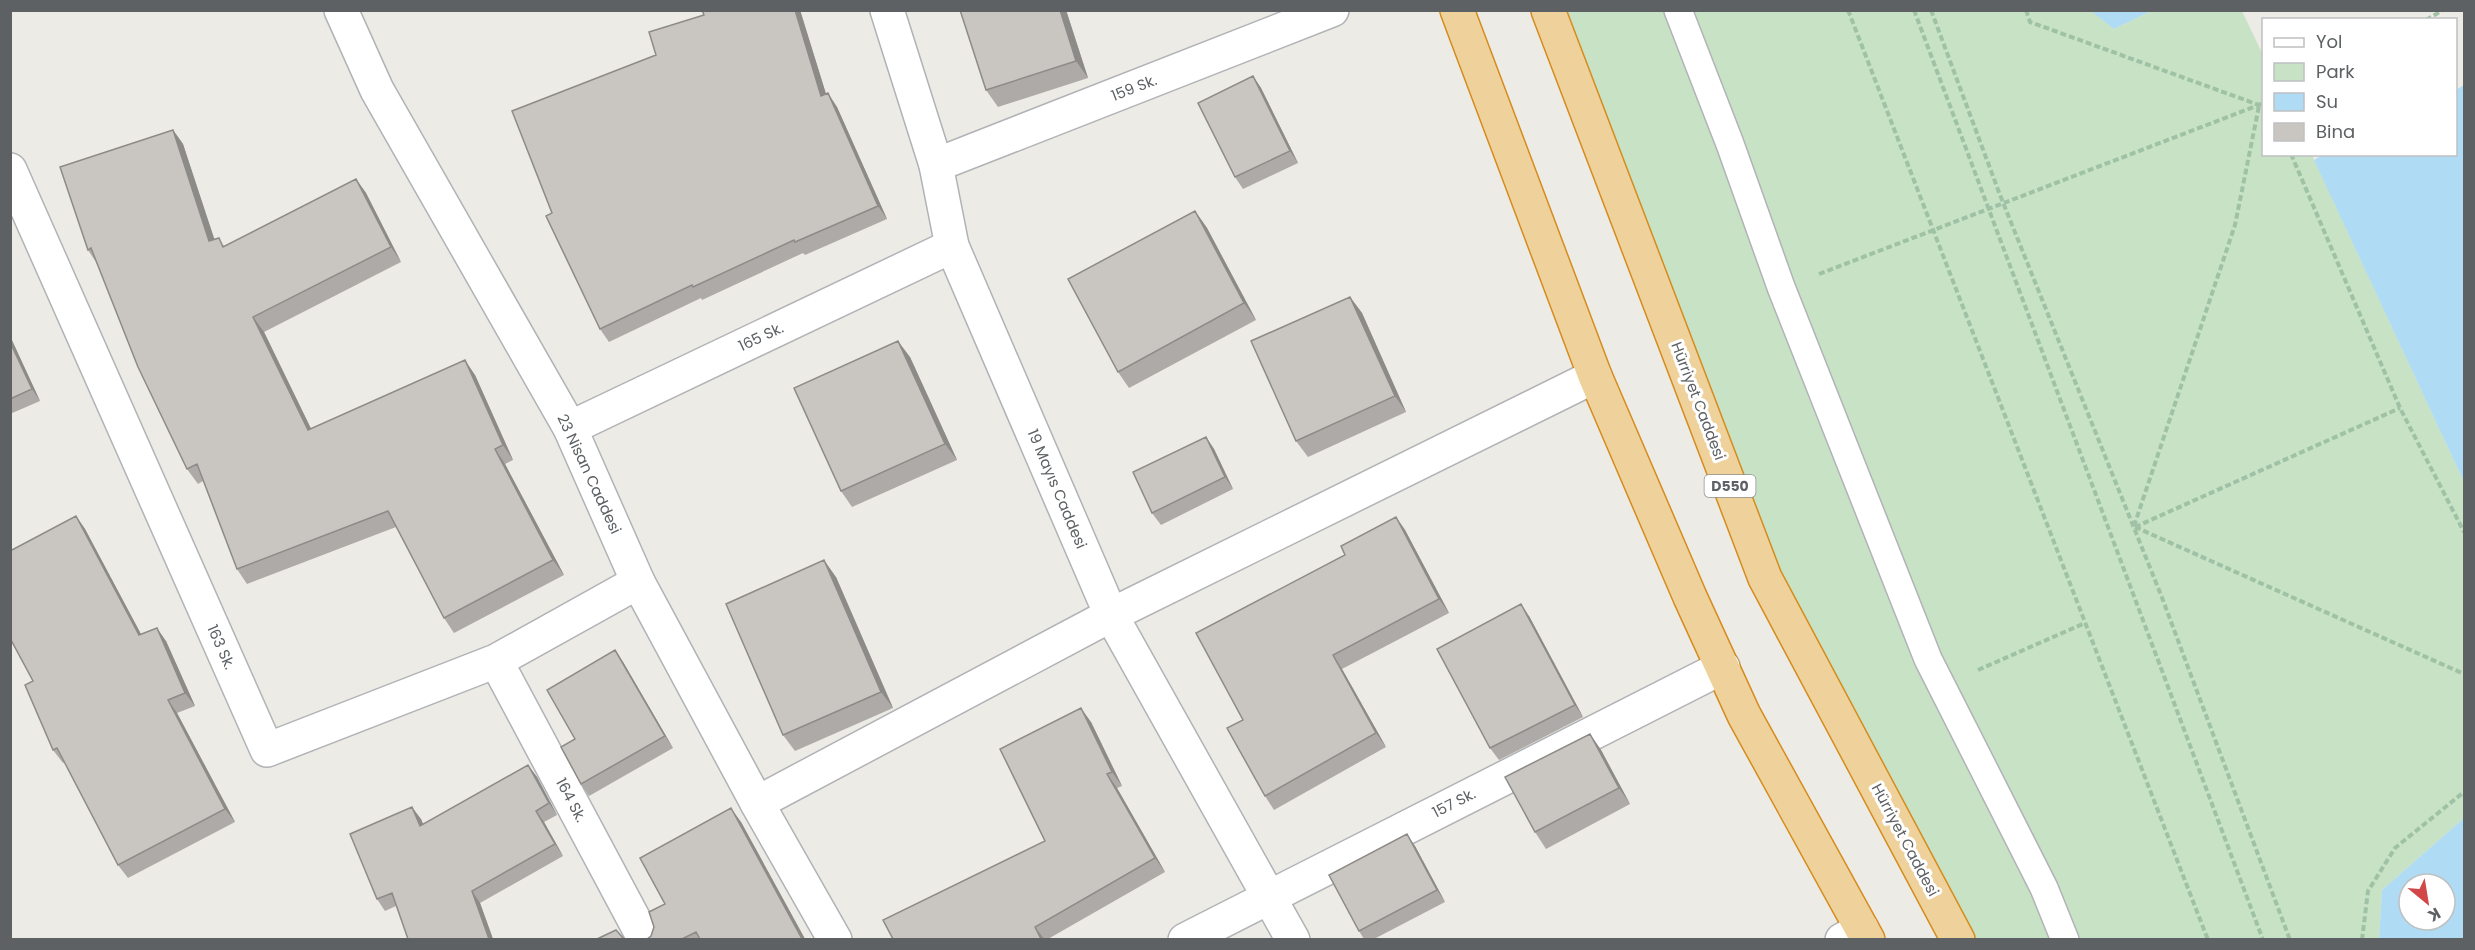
<svg xmlns="http://www.w3.org/2000/svg" width="2475" height="950" font-family="Poppins,sans-serif">
<style>
.green{fill:#c8e2c5}
.water{fill:#afdcf4;fill-rule:evenodd}
.lines{fill:none;stroke-linecap:round;stroke-linejoin:round}
.lane-casing{stroke:#b1b3b6;stroke-width:30}
.street-casing{stroke:#b1b3b6;stroke-width:36}
.secondary-casing{stroke:#b0b3b6;stroke-width:36}
.highway-casing{stroke:#d58c1e;stroke-width:36}
.path{stroke:#9fc2a6;stroke-width:4;stroke-dasharray:6 3;stroke-linecap:butt}
.lane{stroke:#fff;stroke-width:27}
.street{stroke:#fff;stroke-width:33}
.secondary{stroke:#fff;stroke-width:33}
.highway{stroke:#efd29b;stroke-width:33}
.wall{fill:#adaaa7}
.shaded-wall{fill:#8d8b88}
.building{fill:#c9c6c2;stroke:#8d8b88;stroke-width:1.5}
.labels{text-anchor:middle;stroke-width:6;stroke-linejoin:round;paint-order:stroke}
.shield{fill:#fff;stroke:#8e9092;stroke-width:1.5}
.shield-label{font-size:14px;font-weight:bold;fill:#5d6164}
.street-label{font-size:15px;fill:#5d6164;stroke:#fff}
</style>
<rect width="100%" height="100%" fill="#edebe6"/>
<!-- green -->
<path class="green" d="M 2091,10 L 2114,29 L 2151,11 L 2242,11 L 2263,55 L 2264,154 L 2312,155 L 2464,482 L 2464,818 L 2382,890 L 2379,939 L 1958,939 L 1765,578 L 1548,11 Z"/>
<!-- water -->
<path class="water" d="M 2091,11 L 2151,11 L 2114,29 Z
M 2464,85 L 2464,482 L 2314,160 L 2324,154 L 2456,154 L 2456,90 Z
M 2464,818 L 2464,939 L 2379,939 L 2382,890 ZM 2409,884 L 2445,884 L 2445,920 L 2409,920 Z"/>
<g class="lines">
<defs>
<path id="lane" d="M 1678,10 L 1730,144 L 1781,287 L 1928,659 L 2044,888 L 2065,940"/>
<path id="street" d="M 936,165 L 1332,10
M 10,170 L 267,750 L 496,661 L 638,582
M 570,428 L 952,246
M 496,661 L 645,940
M 757,803 L 1111,615 L 1595,376
M 1185,940 L 1723,667
M 1842,940 L 1862,929"/>
<path id="secondary" d="M 341,10 L 377,90 L 570,428 L 638,582 L 757,803 L 835,940
M 887,10 L 936,165 L 952,246 L 1111,615 L 1293,940"/>
<path id="highway" d="M 1457,10 L 1595,376 L 1690,597 L 1744,715 L 1868,940
M 1548,10 L 1765,578 L 1958,940"/>
</defs>
<!-- lane casing -->
<use href="#lane" class="lane-casing"/>
<!-- street casing -->
<use href="#street" class="street-casing"/>
<!-- secondary casing -->
<use href="#secondary" class="secondary-casing"/>
<!-- highway casing -->
<use href="#highway" class="highway-casing"/>
<!-- path -->
<path class="path" d="M 1848,10 L 2208,940
M 1914,10 L 2263,940
M 1931,10 L 2000,195 L 2161,595 L 2290,940
M 2026,10 L 2030,22 L 2259,105 L 2264,110
M 2426,20 L 2443,10
M 2291,154 L 2400,408 L 2464,532
M 1819,274 L 2264,103
M 2134,526 L 2235,225 L 2259,106
M 2135,527 L 2464,674
M 2135,527 L 2400,408
M 1978,670 L 2085,623
M 2362,940 L 2368,891 L 2395,848 L 2464,792"/>
<!-- lane -->
<use href="#lane" class="lane"/>
<!-- street -->
<use href="#street" class="street"/>
<!-- secondary -->
<use href="#secondary" class="secondary"/>
<!-- highway -->
<use href="#highway" class="highway"/>
</g>
<!-- wall -->
<path class="wall" d="M 702,10 L 800,10 L 826,94 L 837,107 L 887,219 L 805,255 L 803,253 L 702,300 L 701,298 L 609,342 L 600,329 L 552,213 L 656,55 L 704,15 Z
M 1066,10 L 1088,78 L 998,107 L 986,90 Z
M 1253,76 L 1261,88 L 1298,163 L 1243,189 L 1235,177 Z
M 173,130 L 183,144 L 214,240 L 225,246 L 356,179 L 366,193 L 401,262 L 264,332 L 311,429 L 475,375 L 513,460 L 505,464 L 564,575 L 454,633 L 444,618 L 396,527 L 247,584 L 237,569 L 203,481 L 198,484 L 187,469 L 96,262 L 88,250 Z
M 1195,211 L 1207,228 L 1256,320 L 1129,388 L 1118,372 Z
M 1350,297 L 1362,313 L 1406,412 L 1308,457 L 1296,441 Z
M 10,336 L 40,401 L 10,414 Z
M 910,357 L 957,460 L 852,507 L 841,491 Z
M 1206,437 L 1214,449 L 1233,489 L 1161,525 L 1152,513 Z
M 76,516 L 85,529 L 141,635 L 166,641 L 195,706 L 177,713 L 235,822 L 128,878 L 118,865 L 65,762 L 63,763 L 53,750 L 33,681 Z
M 1396,517 L 1405,530 L 1449,613 L 1342,669 L 1386,747 L 1274,810 L 1265,796 L 1243,720 L 1345,555 Z
M 836,577 L 893,708 L 795,751 L 783,735 Z
M 1529,616 L 1583,717 L 1499,760 L 1490,748 Z
M 615,650 L 623,662 L 673,748 L 589,796 L 581,784 L 575,739 Z
M 1091,722 L 1122,786 L 1117,788 L 1165,872 L 1048,939 L 893,939 L 1045,841 Z
M 1590,734 L 1601,750 L 1630,804 L 1546,849 L 1535,832 Z
M 528,765 L 537,777 L 557,815 L 544,822 L 563,856 L 480,903 L 493,939 L 408,939 L 396,906 L 385,911 L 377,899 L 421,819 L 423,824 Z
M 741,822 L 805,939 L 647,939 L 651,936 L 654,927 L 665,904 Z
M 1415,846 L 1445,902 L 1374,939 L 1364,939 L 1359,931 Z"/>
<!-- shaded-wall -->
<path class="shaded-wall" d="M 795,10 L 800,10 L 831,110 L 821,96 Z
M 1060,10 L 1066,10 L 1088,78 L 1076,61 Z
M 1253,76 L 1261,88 L 1298,163 L 1290,151 Z
M 828,93 L 837,107 L 887,219 L 878,206 Z
M 173,130 L 183,144 L 220,256 L 209,241 Z
M 356,179 L 366,193 L 401,262 L 391,247 Z
M 1195,211 L 1207,228 L 1256,320 L 1244,303 Z
M 1350,297 L 1362,313 L 1406,412 L 1395,396 Z
M 253,317 L 264,332 L 319,445 L 308,430 Z
M 10,336 L 40,401 L 32,389 L 10,342 Z
M 898,341 L 910,357 L 957,460 L 945,444 Z
M 465,360 L 475,375 L 513,460 L 503,445 Z
M 1206,437 L 1214,449 L 1233,489 L 1225,477 Z
M 495,449 L 505,464 L 564,575 L 553,560 Z
M 76,516 L 85,529 L 149,649 L 139,635 Z
M 1396,517 L 1405,530 L 1449,613 L 1439,599 Z
M 824,560 L 836,577 L 893,708 L 881,692 Z
M 1521,604 L 1529,616 L 1583,717 L 1575,705 Z
M 157,628 L 166,641 L 195,706 L 185,693 Z
M 615,650 L 623,662 L 673,748 L 665,736 Z
M 1333,655 L 1342,669 L 1386,747 L 1376,733 Z
M 168,700 L 177,713 L 235,822 L 225,809 Z
M 1081,708 L 1091,722 L 1122,786 L 1112,772 Z
M 1590,734 L 1601,750 L 1630,804 L 1619,788 Z
M 528,765 L 537,777 L 557,815 L 549,803 Z
M 1107,774 L 1117,788 L 1165,872 L 1155,858 Z
M 412,807 L 421,819 L 429,838 L 420,826 Z
M 731,808 L 741,822 L 805,939 L 802,939 Z
M 536,811 L 544,822 L 563,856 L 555,844 Z
M 1407,834 L 1415,846 L 1445,902 L 1437,890 Z
M 472,891 L 480,903 L 493,939 L 489,939 Z
M 1035,927 L 1044,939 L 1041,939 Z"/>
<!-- building -->
<path class="building" d="M 702,10 L 795,10 L 821,96 L 828,93 L 878,206 L 795,242 L 794,240 L 693,287 L 692,285 L 600,329 L 546,216 L 552,213 L 512,111 L 656,55 L 649,32 L 704,15 Z
M 960,10 L 1060,10 L 1076,61 L 986,90 Z
M 1253,76 L 1290,151 L 1235,177 L 1198,103 Z
M 173,130 L 209,241 L 219,238 L 223,247 L 356,179 L 391,247 L 253,317 L 308,430 L 465,360 L 503,445 L 495,449 L 553,560 L 444,618 L 388,511 L 237,569 L 197,464 L 187,469 L 138,367 L 91,248 L 88,250 L 60,167 Z
M 1195,211 L 1244,303 L 1118,372 L 1068,279 Z
M 1350,297 L 1395,396 L 1296,441 L 1251,341 Z
M 898,341 L 945,444 L 841,491 L 794,388 Z
M 10,342 L 32,389 L 10,399 Z
M 1206,437 L 1225,477 L 1152,513 L 1133,472 Z
M 76,516 L 139,635 L 157,628 L 185,693 L 168,700 L 225,809 L 118,865 L 57,748 L 53,750 L 25,685 L 33,681 L 10,638 L 10,551 Z
M 1396,517 L 1439,599 L 1333,655 L 1376,733 L 1265,796 L 1227,728 L 1243,720 L 1196,633 L 1345,555 L 1341,546 Z
M 824,560 L 881,692 L 783,735 L 726,604 Z
M 1521,604 L 1575,705 L 1490,748 L 1437,649 Z
M 615,650 L 665,736 L 581,784 L 561,747 L 575,739 L 547,690 Z
M 1081,708 L 1112,772 L 1107,774 L 1155,858 L 1035,927 L 1041,939 L 893,939 L 883,920 L 1045,841 L 1000,749 Z
M 1590,734 L 1619,788 L 1535,832 L 1505,777 Z
M 528,765 L 549,803 L 536,811 L 555,844 L 472,891 L 489,939 L 408,939 L 392,893 L 377,899 L 350,834 L 412,807 L 420,826 Z
M 731,808 L 802,939 L 700,939 L 696,932 L 682,939 L 647,939 L 651,936 L 654,927 L 649,912 L 665,904 L 640,858 Z
M 1407,834 L 1437,890 L 1359,931 L 1329,875 Z
M 616,930 L 624,939 L 597,939 Z"/>
<g class="labels">
<!-- shield labels -->
<rect class="shield" x="1704.5" y="475" width="51" height="22" rx="4.5"/>
<g class="shield-label">
<text x="1730" y="491">D550</text>
</g>
<!-- street labels -->
<g class="street-label">
<text transform="translate(1134 88) rotate(-21)" y="5">159 Sk.</text>
<text transform="translate(761 337) rotate(-25)" y="5">165 Sk.</text>
<text transform="translate(1698 401) rotate(69)" y="5">Hürriyet Caddesi</text>
<text transform="translate(589 474) rotate(65)" y="5">23 Nisan Caddesi</text>
<text transform="translate(1057 489) rotate(67)" y="5">19 Mayıs Caddesi</text>
<text transform="translate(221 647) rotate(66)" y="5">163 Sk.</text>
<text transform="translate(571 800) rotate(62)" y="5">164 Sk.</text>
<text transform="translate(1454 803) rotate(-27)" y="5">157 Sk.</text>
<text transform="translate(1905 840) rotate(62)" y="5">Hürriyet Caddesi</text>
</g>
</g>
<!-- border -->
<rect width="2475" height="950" fill="none" stroke="#5d6164" stroke-width="24"/>
<!-- legend -->
<rect x="2262" y="18" width="195" height="138" fill="#ffffff" stroke="#bec0c1" stroke-width="1.5"/>
<rect x="2274" y="38" width="30" height="9" fill="#ffffff" stroke="#bec0c1" stroke-width="1.5"/>
<text x="2316" y="48" font-size="18" fill="#5d6164">Yol</text>
<rect x="2274" y="63" width="30" height="18" fill="#c8e2c5" stroke="#bec0c1" stroke-width="1.5"/>
<text x="2316" y="78" font-size="18" fill="#5d6164">Park</text>
<rect x="2274" y="93" width="30" height="18" fill="#afdcf4" stroke="#bec0c1" stroke-width="1.5"/>
<text x="2316" y="108" font-size="18" fill="#5d6164">Su</text>
<rect x="2274" y="123" width="30" height="18" fill="#c9c6c2" stroke="#bec0c1" stroke-width="1.5"/>
<text x="2316" y="138" font-size="18" fill="#5d6164">Bina</text>
<!-- north arrow -->
<g transform="translate(2427 902) rotate(150)"><circle r="28" fill="#ffffff" stroke="#bec0c1" stroke-width="1.5"/>
<path d="M0-4.5L10 22L0 15L-10 22Z" fill="#d24748"/>
<text y="-9" font-size="16" font-weight="bold" text-anchor="middle" fill="#5d6164">K</text>
</g>
</svg>
